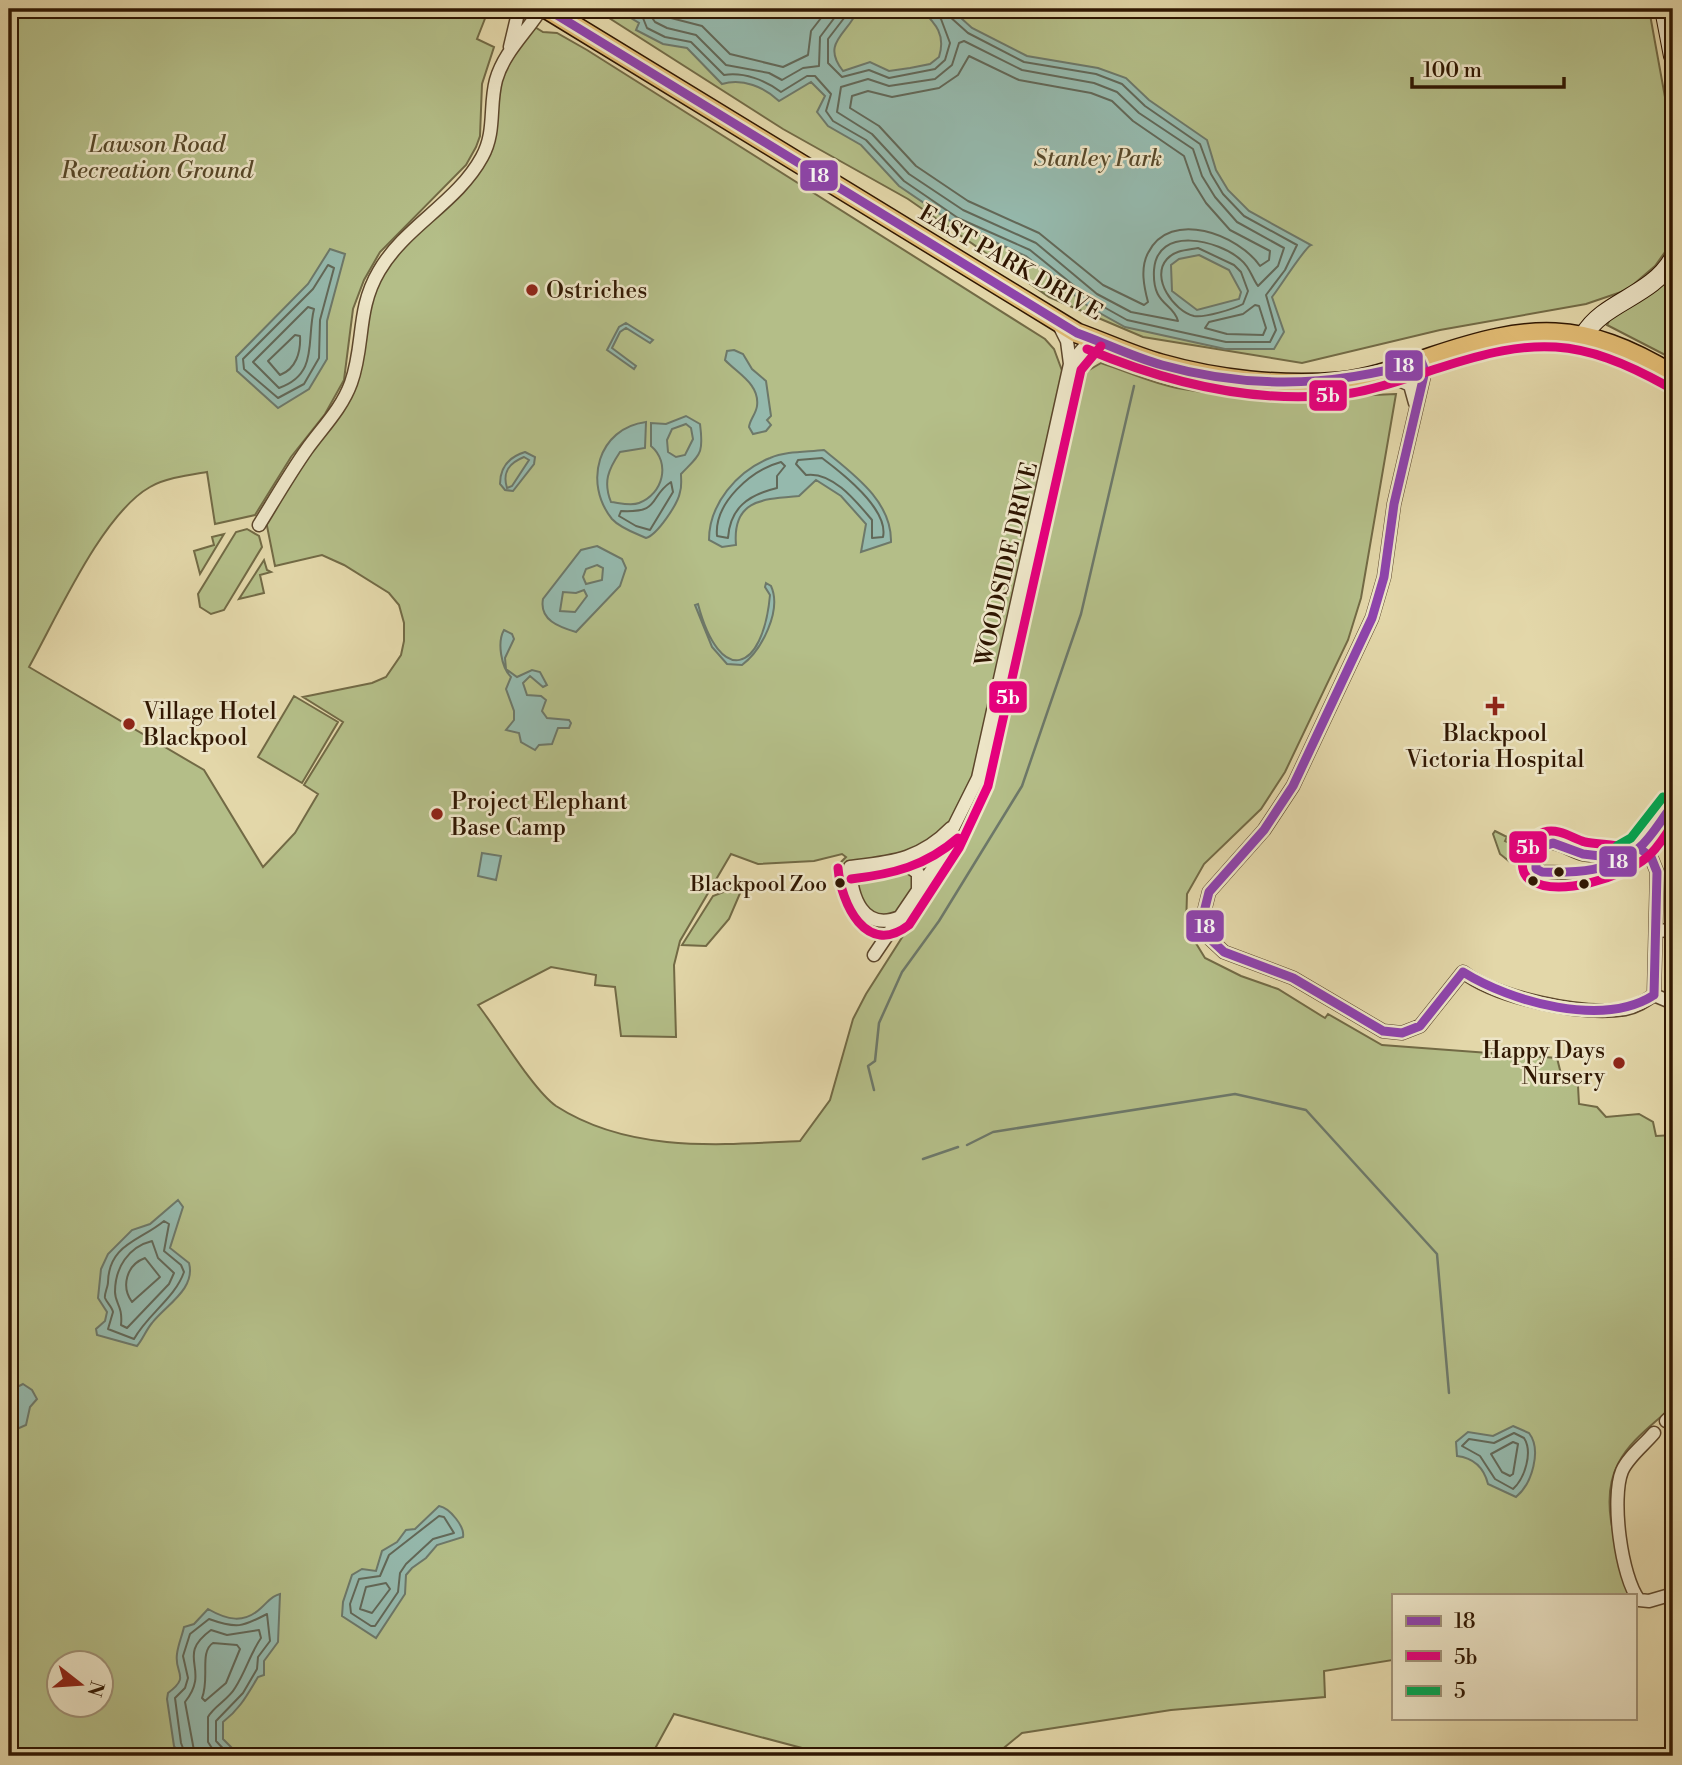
<svg xmlns="http://www.w3.org/2000/svg" width="1682" height="1765" font-family="'Libre Bodoni',serif">
<style>
.green{fill:#b4be88;stroke:#726a45;stroke-width:2;fill-rule:evenodd}
.water{fill:#95b9ad;stroke:#6d7869;stroke-width:2;fill-rule:evenodd}
.lines{fill:none;stroke-linecap:round;stroke-linejoin:round}
.shore{stroke:#626858;stroke-width:2}
.stream{stroke:#6d7869;stroke-width:2.5}
.street-casing{stroke:#5d472c;stroke-width:15}
.secondary-casing{stroke:#301702;stroke-width:20}
.primary-casing{stroke:#301702;stroke-width:22}
.street{stroke:#ede5c7;stroke-width:12}
.secondary{stroke:#ede5c7;stroke-width:18}
.primary{stroke:#e2bc74;stroke-width:19}
.bus-1-casing{stroke:#ede5c7;stroke-width:14}
.bus-2-casing{stroke:#ede5c7;stroke-width:14}
.bus-3-casing{stroke:#ede5c7;stroke-width:14}
.bus-1{stroke:#8e44ad;stroke-width:9}
.bus-2{stroke:#e5007d;stroke-width:9}
.bus-3{stroke:#00a651;stroke-width:9}
.poi-dot{fill:#8f2418;stroke:#ede5c7;stroke-width:2.5}
.bus-dot{fill:#301702;stroke:#ede5c7;stroke-width:2.5}
.labels{text-anchor:middle;stroke-width:5;stroke-linejoin:round;paint-order:stroke}
.bus-label{font-size:21px;fill:#301702;stroke:#ede5c7;text-anchor:end}
.park-label{font-size:23px;font-style:italic;fill:#58492a;stroke:#ede5c7}
.street-label{font-size:23px;fill:#301702;stroke:#ede5c7}
.poi-label{font-size:23px;fill:#301702;stroke:#ede5c7;text-anchor:start}
.line-badge{stroke:#ede5c7;stroke-width:2.5}
.badge-label{font-size:19px;text-anchor:middle;font-weight:bold;fill:#fff}
</style>
<rect width="100%" height="100%" fill="#e3d7a9"/>
<filter id="stains"><feTurbulence type="fractalNoise" baseFrequency=".00286" numOctaves="4"/><feColorMatrix values="0 0 0 0 .2 0 0 0 0 .09 0 0 0 0 .02 0 0 0 .5 -.17"/></filter>
<radialGradient id="worn" r=".72"><stop offset=".6" stop-color="#630" stop-opacity="0"/><stop offset="1" stop-color="#630" stop-opacity=".3"/></radialGradient>
<!-- green -->
<path class="green" d="M 9,9 L 475,9 L 486,16 L 477,39 L 494,47 L 482,84 L 480,136 L 476,147 L 466,165 L 380,252 L 364,280 L 353,309 L 344,380 L 325,414 L 291,457 L 255,515 L 215,524 L 207,472 C 189,475 165,478 150,487 C 102,514 57,617 29,667 L 204,770 L 263,867 L 295,833 L 318,794 L 304,785 L 343,722 L 303,697 L 372,683 L 386,677 L 401,655 L 404,641 L 404,623 L 399,605 L 389,593 L 344,565 L 322,555 L 275,566 L 266,521 L 345,396 L 379,271 L 482,158 L 497,77 L 530,24 L 543,32 L 557,33 L 587,50 L 1045,339 L 1054,349 L 1064,376 L 968,803 L 892,920 L 858,907 L 850,867 L 836,867 L 846,857 L 842,854 L 814,861 L 758,864 L 731,854 L 680,941 L 674,965 L 676,1037 L 621,1036 L 615,987 L 595,985 L 596,975 L 551,967 L 478,1005 C 497,1029 533,1090 556,1106 C 629,1153 718,1145 800,1141 L 830,1100 L 853,1019 L 866,994 L 945,870 L 988,781 L 1074,404 L 1084,373 L 1101,363 C 1126,371 1152,383 1177,388 C 1253,402 1320,398 1396,394 L 1361,598 L 1348,640 L 1285,772 L 1261,809 L 1204,864 L 1187,894 L 1186,927 L 1205,958 L 1241,976 L 1278,989 L 1325,1018 L 1328,1014 L 1382,1045 L 1557,1058 L 1561,1074 L 1578,1086 L 1579,1104 L 1597,1107 L 1606,1117 L 1639,1114 L 1653,1122 L 1656,1136 L 1673,1135 L 1673,1406 C 1654,1424 1630,1440 1618,1464 C 1597,1504 1620,1556 1632,1595 L 1393,1595 L 1393,1660 L 1324,1671 L 1325,1697 L 1171,1710 L 1022,1733 L 994,1756 L 832,1756 L 674,1714 L 651,1756 L 9,1756 ZM 60,1664 L 102,1664 L 102,1706 L 60,1706 Z
M 595,9 L 1649,9 L 1673,141 L 1673,241 L 1655,266 L 1627,290 L 1586,304 L 1440,330 L 1302,363 L 1143,337 L 1049,297 L 908,199 L 783,129 Z
M 1673,272 L 1673,359 L 1607,325 L 1610,319 Z
M 247,529 L 259,536 L 262,547 L 224,610 L 211,614 L 200,607 L 198,594 L 236,532 Z
M 224,534 L 200,574 L 194,551 L 214,545 L 212,537 Z
M 264,560 L 267,570 L 271,572 L 260,575 L 264,593 L 239,599 Z
M 294,696 L 338,722 L 302,783 L 258,757 Z
M 1495,831 L 1507,837 L 1505,841 L 1511,844 L 1514,839 L 1525,844 L 1525,851 L 1519,862 L 1510,862 L 1500,854 L 1493,834 Z
M 744,884 L 729,919 L 706,946 L 682,945 L 713,896 Z"/>
<!-- water -->
<path class="water" d="M 616,9 L 858,9 C 849,34 820,42 843,71 L 870,62 L 889,71 L 910,68 L 930,64 L 939,57 C 946,35 936,24 921,9 L 951,9 L 972,28 L 1027,56 L 1098,68 L 1126,78 L 1149,100 L 1207,140 L 1216,170 L 1228,190 L 1249,211 L 1311,245 C 1305,247 1280,287 1272,297 L 1284,332 L 1274,349 L 1225,349 L 1125,327 L 1089,307 L 1026,256 L 955,224 L 899,186 L 861,145 L 828,126 L 817,112 L 825,96 L 811,82 L 779,101 C 764,87 743,78 722,84 L 687,48 L 663,44 L 636,30 L 639,23 ZM 1199,255 L 1229,270 L 1241,292 L 1239,299 L 1197,310 L 1172,291 L 1171,265 L 1179,259 Z
M 330,249 L 345,254 L 327,321 L 327,359 L 309,389 L 278,408 L 237,371 L 236,357 L 308,284 Z
M 626,323 L 653,340 L 650,343 L 626,328 L 620,332 L 612,348 L 636,366 L 634,369 L 607,350 L 619,327 Z
M 734,350 L 743,354 L 752,369 L 766,381 L 771,416 L 767,420 L 771,425 L 766,431 L 753,434 L 749,427 C 750,419 756,414 757,406 C 760,384 737,373 725,360 L 727,351 Z
M 686,416 L 700,424 C 704,455 700,454 681,474 C 681,480 682,486 680,492 C 678,504 657,535 646,538 C 635,533 620,528 612,519 C 583,483 598,428 646,422 L 645,448 L 620,452 C 608,470 603,482 611,502 C 620,503 631,506 639,503 C 663,494 671,463 651,446 L 651,423 L 666,424 ZM 686,424 L 691,428 L 693,439 L 685,455 L 676,457 L 668,452 L 667,440 L 672,429 Z
M 824,450 C 853,474 892,501 891,542 L 861,552 L 866,524 L 841,496 L 816,480 L 799,496 C 764,499 732,499 736,545 L 722,547 L 709,540 C 709,504 737,471 770,458 C 786,451 807,452 824,450 Z
M 525,452 L 535,457 L 534,464 L 513,491 L 505,490 L 500,484 C 500,468 509,457 525,452 ZM 524,457 L 529,460 L 512,486 L 507,488 C 502,472 509,463 524,457 Z
M 597,546 L 622,559 L 626,568 L 620,586 L 576,632 C 559,627 539,620 543,599 L 581,550 ZM 597,565 L 603,568 L 602,580 L 586,584 L 583,577 L 586,569 ZM 584,590 L 587,596 L 575,612 L 560,611 L 563,592 L 576,593 Z
M 766,583 L 771,586 C 782,610 762,650 742,665 L 727,664 L 712,647 L 695,605 L 698,604 C 720,687 763,673 770,595 L 765,587 Z
M 504,630 L 512,634 L 514,639 L 505,658 L 506,669 L 517,677 L 532,670 L 540,672 L 547,685 L 543,687 L 530,676 L 523,683 L 527,695 L 541,696 L 546,700 L 542,711 L 547,718 L 569,720 L 571,723 L 569,728 L 558,728 L 552,744 L 539,745 L 535,750 L 521,742 L 519,733 L 506,730 L 514,720 L 514,711 L 506,689 L 511,677 C 501,667 497,642 504,630 Z
M 482,853 L 501,856 L 496,880 L 478,876 Z
M 178,1200 L 183,1207 L 170,1248 L 189,1263 C 196,1289 166,1305 152,1323 C 146,1330 143,1339 137,1346 L 97,1335 L 96,1329 L 105,1321 L 107,1312 L 98,1298 L 101,1269 L 108,1254 L 132,1230 L 150,1224 Z
M 23,1384 L 32,1390 L 37,1399 L 30,1407 L 26,1425 L 10,1432 L 9,1441 L 9,1391 Z
M 1513,1426 L 1529,1433 C 1542,1450 1532,1484 1516,1497 L 1488,1484 C 1484,1468 1474,1458 1457,1456 L 1456,1442 L 1468,1432 L 1493,1436 Z
M 439,1506 C 450,1508 465,1527 463,1537 L 437,1545 L 426,1558 L 412,1568 L 406,1575 L 405,1594 L 376,1638 L 342,1616 L 343,1602 L 352,1575 L 362,1569 L 376,1571 L 382,1551 L 397,1542 L 406,1530 L 415,1529 Z
M 280,1594 L 278,1642 L 264,1661 L 264,1675 L 258,1677 C 247,1695 240,1709 223,1722 L 223,1739 L 240,1756 L 181,1756 L 174,1746 L 167,1699 L 168,1693 C 191,1676 174,1674 177,1654 C 178,1645 182,1636 184,1627 L 194,1624 L 208,1609 C 227,1620 244,1624 261,1608 C 268,1602 271,1596 280,1594 Z"/>
<g class="lines">
<!-- shore -->
<path class="shore" d="M 629,9 L 643,18 L 647,28 L 665,37 L 691,42 L 724,75 C 744,72 765,80 781,92 L 807,76 L 815,76 L 831,94 L 826,111 L 833,121 L 866,140 L 904,181 L 958,218 L 1030,250 L 1093,301 L 1127,320 L 1226,342 L 1270,342 L 1276,330 L 1266,295 L 1285,270 L 1297,245 L 1244,216 L 1223,194 L 1211,174 L 1200,144 L 1145,106 L 1122,84 L 1096,74 L 1024,62 L 968,33 L 949,16 L 947,9
M 646,9 L 655,22 L 667,28 L 696,35 L 726,65 L 769,73 L 782,80 L 803,68 L 819,66 L 820,37 L 841,9
M 661,9 L 671,18 L 702,26 L 730,54 L 783,67 L 808,55 L 811,31 L 828,9
M 851,9 L 828,39 L 828,63 L 842,77 L 869,70 L 889,78 L 935,69 L 945,60 L 950,43 L 941,19 L 931,9
M 964,41 L 1022,70 L 1094,83 L 1117,92 L 1139,113 L 1193,149 L 1202,176 L 1215,197 L 1237,222 L 1284,248 L 1278,266 L 1258,286 C 1252,278 1250,267 1241,260 C 1219,240 1157,225 1154,270 C 1152,306 1173,302 1178,321 L 1131,312 L 1097,294 L 1036,243 L 963,210 L 909,174 L 872,134 L 837,112 L 841,87 L 868,79 L 889,86 L 935,79 L 952,65 L 959,43 Z
M 969,56 L 1019,80 L 1091,93 L 1112,101 L 1133,121 L 1184,156 L 1193,182 L 1206,203 L 1230,230 L 1270,251 L 1269,260 L 1260,266 C 1239,235 1170,208 1148,253 C 1140,268 1144,287 1148,302 L 1144,305 L 1103,285 L 1039,233 L 968,201 L 916,166 L 879,126 L 850,108 L 852,96 L 868,91 L 892,97 L 939,88 L 958,75 Z
M 1198,248 L 1234,265 L 1241,272 L 1248,291 L 1243,304 C 1234,309 1204,318 1194,316 C 1174,311 1150,278 1167,259 C 1175,250 1187,250 1198,248 Z
M 328,265 L 334,268 L 320,320 L 319,358 L 304,384 L 278,398 L 244,369 L 243,359 L 313,289 Z
M 1255,305 L 1259,306 L 1266,328 L 1263,335 L 1227,334 L 1205,328 L 1209,322 L 1243,314 Z
M 308,307 L 314,309 C 306,341 319,374 279,388 L 253,362 Z
M 295,335 L 300,336 C 301,352 296,369 280,375 L 268,361 Z
M 822,458 C 842,473 889,509 883,537 L 872,538 L 872,520 C 856,501 832,471 806,475 L 796,464 L 798,460 Z
M 781,462 L 785,466 L 777,476 L 777,488 C 748,495 730,508 728,538 L 717,536 C 714,503 751,470 781,462 Z
M 671,482 L 673,492 L 650,530 L 636,526 L 619,516 L 621,511 C 662,513 648,497 671,482 Z
M 164,1221 L 169,1224 L 164,1251 L 181,1265 L 184,1272 C 175,1298 148,1314 134,1339 L 108,1329 L 113,1312 C 112,1307 107,1303 105,1298 C 104,1294 108,1287 108,1282 C 109,1244 140,1241 164,1221 Z
M 152,1241 L 158,1258 L 174,1273 L 169,1284 L 127,1328 L 121,1325 C 123,1306 115,1303 115,1292 C 115,1268 128,1247 152,1241 Z
M 145,1258 L 160,1277 L 132,1302 C 121,1287 126,1265 145,1258 Z
M 1514,1433 L 1524,1438 C 1533,1452 1525,1478 1513,1489 L 1495,1479 L 1480,1456 L 1462,1446 L 1469,1439 L 1494,1443 Z
M 1513,1442 L 1518,1444 L 1513,1474 L 1510,1476 L 1502,1472 L 1491,1454 Z
M 439,1516 L 444,1517 L 454,1533 L 433,1539 L 406,1564 L 400,1573 L 398,1592 L 375,1626 L 371,1626 L 351,1613 L 350,1604 L 359,1579 L 380,1576 L 389,1555 Z
M 386,1583 L 390,1589 L 372,1613 L 360,1609 L 366,1587 Z
M 213,1643 L 237,1645 L 240,1649 L 226,1683 L 205,1701 L 202,1698 C 210,1678 199,1652 213,1643 Z
M 186,1756 L 181,1743 L 175,1698 L 185,1688 L 188,1678 L 183,1656 L 190,1634 L 209,1619 C 237,1629 242,1627 267,1614 L 270,1641 L 258,1657 L 257,1669 L 243,1693 L 216,1721 L 216,1741 L 230,1756
M 195,1756 L 185,1702 C 212,1668 174,1657 211,1630 L 227,1635 L 259,1630 L 261,1638 C 250,1654 246,1671 235,1688 C 228,1700 214,1706 208,1717 L 208,1742 L 217,1756"/>
<!-- stream -->
<path class="stream" d="M 874,1090 L 868,1066 L 875,1061 L 879,1023 L 902,972 L 939,921 L 1022,786 L 1081,614 L 1134,386
M 967,1145 L 993,1132 L 1235,1094 L 1306,1110 L 1437,1254 L 1449,1393
M 923,1159 L 958,1147"/>
<defs>
<path id="street" d="M 510,47 L 519,9
M 1421,361 L 1425,371 L 1394,504 L 1384,577 L 1372,618 L 1293,786 L 1264,830 L 1209,892 L 1203,916 L 1208,937 L 1224,952 L 1293,978 L 1383,1031 L 1402,1033 L 1420,1026 L 1463,972 C 1497,998 1582,1016 1625,1009 C 1636,1007 1645,1001 1654,995
M 1070,364 L 1092,338
M 1383,373 L 1410,385 L 1415,403
M 259,525 C 275,499 290,473 307,449 C 323,427 342,408 351,383 C 365,344 356,310 379,271 C 405,226 457,203 482,157 C 496,132 489,106 496,80 C 504,52 526,33 541,9
M 1639,848 L 1651,857 L 1657,872 L 1654,995
M 1617,858 C 1606,856 1594,856 1583,854 C 1568,851 1549,832 1538,853 C 1535,858 1535,863 1536,869 L 1542,872 L 1584,873 L 1599,869 L 1639,848 L 1673,805
M 901,861 L 918,873 L 918,889
M 900,917 C 862,933 851,895 850,867 C 891,862 920,860 951,828
M 1656,931 L 1673,930
M 874,955 L 933,868 L 978,778 L 1070,364 L 1067,341 L 1058,323
M 1654,995 L 1673,1003
M 1666,1421 L 1673,1414
M 1654,1433 C 1644,1445 1628,1457 1622,1471 C 1611,1498 1621,1577 1639,1600 L 1649,1601 L 1673,1594"/>
<path id="secondary" d="M 1664,9 L 1673,56
M 1584,335 C 1604,301 1651,297 1673,259"/>
<path id="primary" d="M 547,9 L 1077,333 C 1105,343 1132,356 1161,364 C 1217,380 1282,387 1340,382 C 1372,379 1402,367 1432,357 C 1530,324 1582,320 1673,375"/>
</defs>
<!-- street casing -->
<use href="#street" class="street-casing"/>
<!-- secondary casing -->
<use href="#secondary" class="secondary-casing"/>
<!-- primary casing -->
<use href="#primary" class="primary-casing"/>
<!-- street -->
<use href="#street" class="street"/>
<!-- secondary -->
<use href="#secondary" class="secondary"/>
<!-- primary -->
<use href="#primary" class="primary"/>
<defs>
<path id="bus-1" d="M 547,9 L 1077,333 C 1105,343 1133,357 1162,365 C 1248,389 1336,387 1421,361 L 1425,371 L 1394,504 L 1384,577 L 1372,618 L 1293,786 L 1264,830 L 1209,892 L 1203,916 L 1208,937 L 1224,952 L 1293,978 L 1383,1031 L 1402,1033 L 1420,1026 L 1463,972
M 1639,848 L 1651,857 L 1657,872 L 1654,995
M 1617,858 L 1583,854 L 1553,843 L 1542,847 L 1536,857 L 1536,869 L 1542,872 C 1577,873 1611,872 1639,848 C 1652,837 1662,818 1673,805
M 1463,972 C 1511,1002 1603,1028 1654,995"/>
<path id="bus-2" d="M 1087,349 C 1170,384 1262,406 1352,393 C 1382,388 1410,377 1439,368 C 1534,337 1579,337 1667,386
M 1617,846 C 1607,844 1595,844 1585,842 C 1572,838 1559,828 1544,832 C 1528,837 1513,868 1530,880 C 1558,898 1623,877 1646,858 C 1657,850 1665,835 1673,824
M 838,868 C 841,903 866,958 909,925 L 959,848 L 988,786 L 1081,370 L 1101,346
M 851,879 C 893,874 926,866 958,838"/>
<path id="bus-3" d="M 1617,846 L 1631,838 L 1663,797"/>
</defs>
<!-- bus-1 casing -->
<use href="#bus-1" class="bus-1-casing"/>
<!-- bus-2 casing -->
<use href="#bus-2" class="bus-2-casing"/>
<!-- bus-3 casing -->
<use href="#bus-3" class="bus-3-casing"/>
<!-- bus-1 -->
<use href="#bus-1" class="bus-1"/>
<!-- bus-2 -->
<use href="#bus-2" class="bus-2"/>
<!-- bus-3 -->
<use href="#bus-3" class="bus-3"/>
</g>
<!-- markers -->
<g class="poi-dot">
<circle cx="532" cy="290" r="7"/>
<path d="M1491.5 695.5h7v7h7v7h-7v7h-7v-7h-7v-7h7z"/>
<circle cx="129" cy="724" r="7"/>
<circle cx="437" cy="814" r="7"/>
<circle cx="1619" cy="1063" r="7"/>
</g>
<g class="bus-dot">
<circle cx="1559" cy="872" r="6"/>
<circle cx="1533" cy="881" r="6"/>
<circle cx="840" cy="883" r="6"/>
<circle cx="1584" cy="884" r="6"/>
</g>
<g class="labels">
<!-- bus labels -->
<g class="bus-label">
<text x="827" y="891">Blackpool Zoo</text>
</g>
<!-- park labels -->
<g class="park-label">
<text x="157" y="152">Lawson Road<tspan x="157" dy="26">Recreation Ground</tspan></text>
<text x="1098" y="166">Stanley Park</text>
</g>
<!-- street labels -->
<g class="street-label">
<text transform="translate(1011 262) rotate(30)" y="8">EAST PARK DRIVE</text>
<text transform="translate(1006 564) rotate(-77)" y="8">WOODSIDE DRIVE</text>
</g>
<!-- poi labels -->
<g class="poi-label">
<text x="546" y="298">Ostriches</text>
<text x="143" y="719">Village Hotel<tspan x="143" dy="26">Blackpool</tspan></text>
<text x="1495" y="741" text-anchor="middle">Blackpool<tspan x="1495" dy="26">Victoria Hospital</tspan></text>
<text x="451" y="809">Project Elephant<tspan x="451" dy="26">Base Camp</tspan></text>
<text x="1605" y="1058" text-anchor="end">Happy Days<tspan x="1605" dy="26">Nursery</tspan></text>
</g>
</g>
<g class="line-badge">
<rect x="799" y="159" width="40" height="33" rx="7" fill="#8e44ad"/>
<rect x="1384" y="349" width="40" height="33" rx="7" fill="#8e44ad"/>
<rect x="1308" y="379" width="40" height="33" rx="7" fill="#e5007d"/>
<rect x="988" y="680" width="40" height="34" rx="7" fill="#e5007d"/>
<rect x="1508" y="830" width="40" height="34" rx="7" fill="#e5007d"/>
<rect x="1598" y="845" width="40" height="33" rx="7" fill="#8e44ad"/>
<rect x="1185" y="909" width="40" height="34" rx="7" fill="#8e44ad"/>
</g>
<g class="badge-label">
<text x="819" y="182">18</text>
<text x="1404" y="372">18</text>
<text x="1328" y="402">5b</text>
<text x="1008" y="704">5b</text>
<text x="1528" y="854">5b</text>
<text x="1618" y="868">18</text>
<text x="1205" y="933">18</text>
</g>
<!-- margin -->
<rect width="1682" height="1765" fill="none" stroke="#e3d7a9" stroke-width="35"/>
<rect x="10" y="10" width="1661" height="1744" fill="none" stroke="#301702" stroke-width="3.5"/>
<rect x="18" y="18" width="1647" height="1730" fill="none" stroke="#301702" stroke-width="2"/>
<!-- legend -->
<rect x="1392" y="1594" width="245" height="126" fill="#ede5c7" stroke="#a19378" stroke-width="2"/>
<rect x="1406" y="1616" width="35" height="10" fill="#8e44ad" stroke="#a19378" stroke-width="2"/>
<text x="1454" y="1628" font-size="21" fill="#301702">18</text>
<rect x="1406" y="1651" width="35" height="10" fill="#e5007d" stroke="#a19378" stroke-width="2"/>
<text x="1454" y="1664" font-size="21" fill="#301702">5b</text>
<rect x="1406" y="1686" width="35" height="10" fill="#00a651" stroke="#a19378" stroke-width="2"/>
<text x="1454" y="1698" font-size="21" fill="#301702">5</text>
<!-- north arrow -->
<g transform="translate(80 1684) rotate(107)"><circle r="33" fill="#ede5c7" stroke="#a19378" stroke-width="2"/>
<path d="M0-5L12 26L0 18L-12 26Z" fill="#8f2418"/>
<text y="-10" font-size="19" font-weight="bold" text-anchor="middle" fill="#301702">N</text>
</g>
<!-- scale -->
<path d="M1412 77v10h152v-10" fill="none" stroke="#301702" stroke-width="3.5"/>
<text x="1423" y="77" font-size="21" fill="#301702" stroke="#ede5c7" stroke-width="5" paint-order="stroke">100 m</text>
<rect width="100%" height="100%" filter="url(#stains)"/>
<rect width="100%" height="100%" fill="url(#worn)"/>
</svg>
